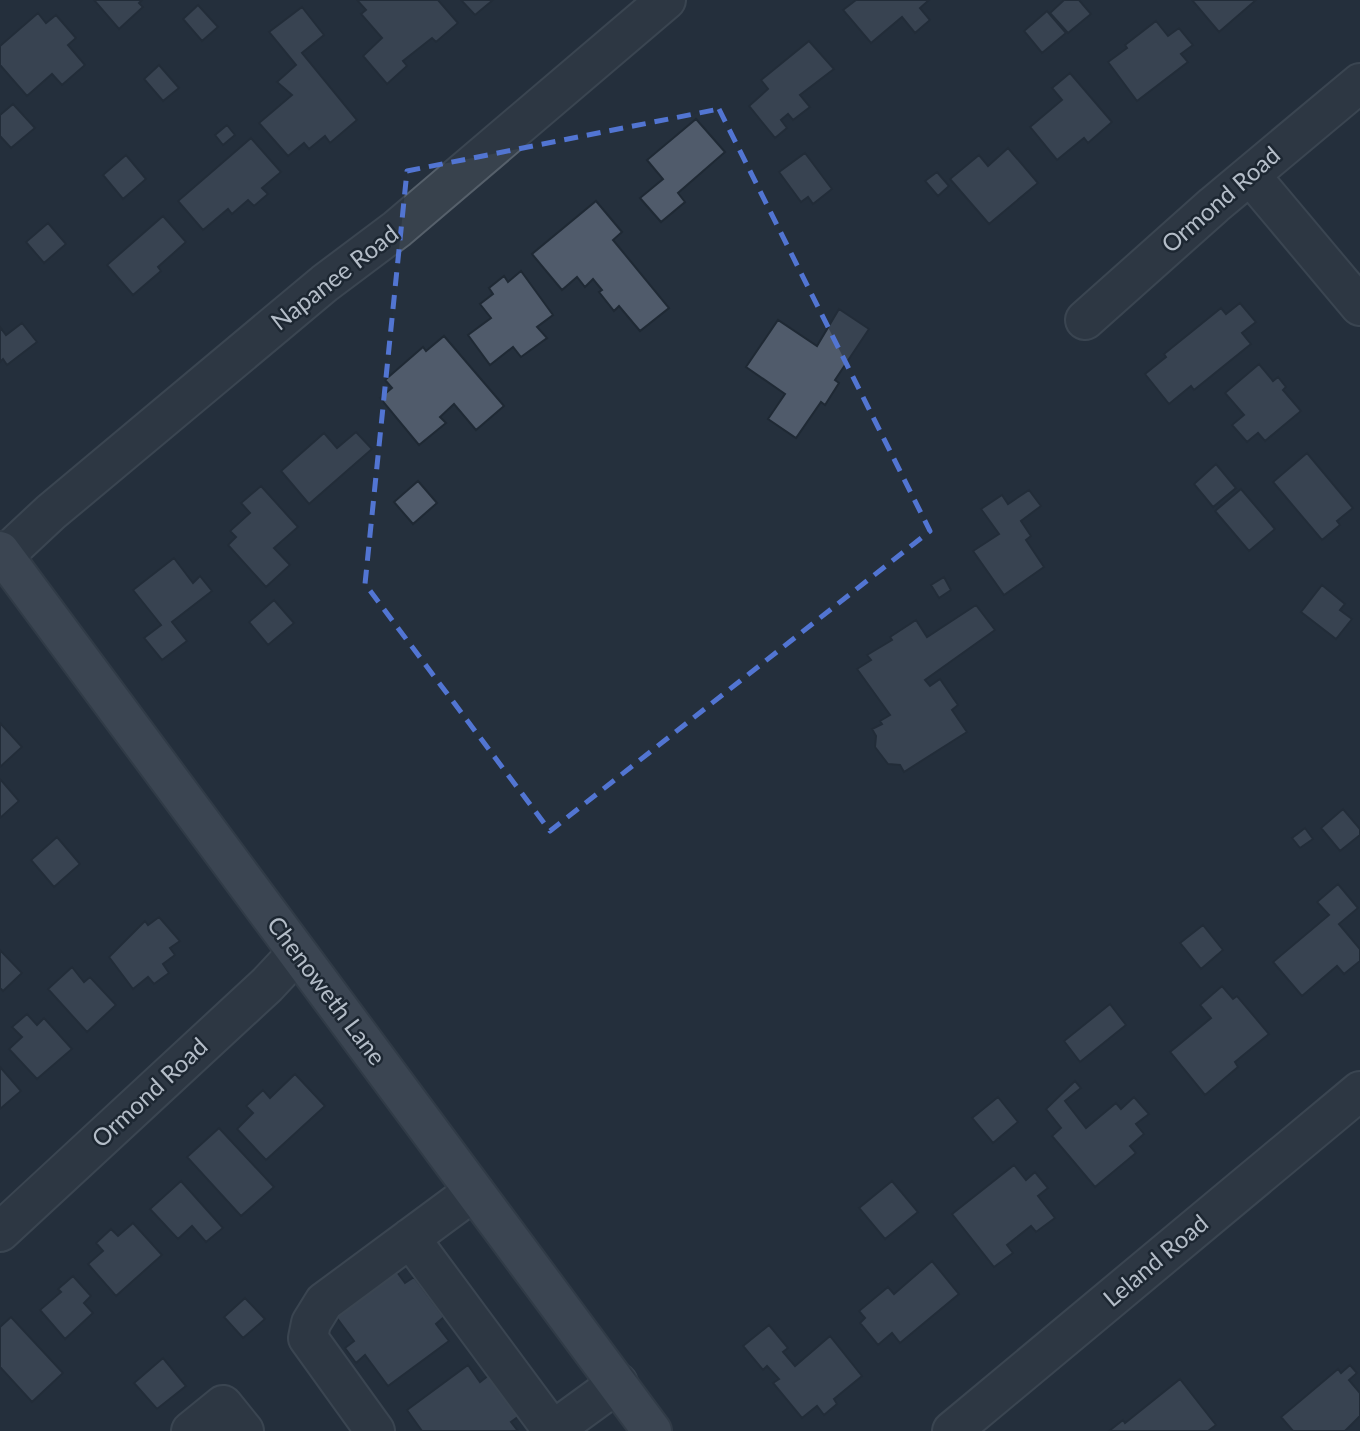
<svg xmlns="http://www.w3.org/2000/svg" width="1360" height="1431" font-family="Lato,sans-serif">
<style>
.building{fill:#505b6b;stroke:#1f2934;stroke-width:2}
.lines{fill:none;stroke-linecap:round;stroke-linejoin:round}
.minor-casing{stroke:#56606b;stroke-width:42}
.major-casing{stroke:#414b56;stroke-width:42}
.minor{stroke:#38424d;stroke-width:38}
.major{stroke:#57616d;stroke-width:38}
.marked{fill:none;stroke:#5275d2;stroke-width:5;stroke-dasharray:14 9;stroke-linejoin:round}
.labels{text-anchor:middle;stroke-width:5;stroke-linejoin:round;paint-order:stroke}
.street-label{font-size:24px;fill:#b4bdc8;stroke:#1d2732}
</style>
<rect width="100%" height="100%" fill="#25303d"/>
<!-- building -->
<path class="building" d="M 94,0 L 142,0 L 139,3 L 143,7 L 119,29 Z
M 357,0 L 438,0 L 458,23 L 436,42 L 432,38 L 403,61 L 407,66 L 387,84 L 363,56 L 382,38 L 361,14 L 366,10 Z
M 461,0 L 493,0 L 475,15 Z
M 856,0 L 929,0 L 920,8 L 930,20 L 915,33 L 902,17 L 871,43 L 843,10 Z
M 1064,0 L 1079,0 L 1091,14 L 1068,33 L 1050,13 Z
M 1192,0 L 1256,0 L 1219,32 Z
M 198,5 L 218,27 L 202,41 L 183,19 Z
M 302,7 L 324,35 L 302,53 L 357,120 L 330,143 L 325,136 L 309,149 L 304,143 L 288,156 L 259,123 L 292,95 L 277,82 L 296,65 L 269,32 Z
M 1047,11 L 1066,33 L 1042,53 L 1024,31 Z
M 38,13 L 46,23 L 56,15 L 76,38 L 68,45 L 85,65 L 62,85 L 52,74 L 27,96 L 0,65 L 0,46 Z
M 1156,21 L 1168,36 L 1179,28 L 1193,45 L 1181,54 L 1188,62 L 1137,101 L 1108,62 L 1127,48 L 1125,45 Z
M 809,41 L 834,69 L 800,95 L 810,107 L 793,120 L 788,114 L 781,120 L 787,128 L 775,138 L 749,106 L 768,89 L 761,80 Z
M 159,65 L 179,88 L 163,101 L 144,79 Z
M 1070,73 L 1112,122 L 1088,143 L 1084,138 L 1057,160 L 1030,127 L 1062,100 L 1052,88 Z
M 13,104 L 35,128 L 11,148 L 0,136 L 0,115 Z
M 696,119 L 725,152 L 678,193 L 685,202 L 661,222 L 640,198 L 663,179 L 647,160 Z
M 227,125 L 235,135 L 223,145 L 215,135 Z
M 251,138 L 281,172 L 262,188 L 268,194 L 254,206 L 248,200 L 232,214 L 228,209 L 203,230 L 178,201 Z
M 1008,148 L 1038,183 L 989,224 L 950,179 L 979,155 L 988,166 Z
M 805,153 L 832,189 L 813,204 L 808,197 L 801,202 L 779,172 Z
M 126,155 L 146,179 L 123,199 L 103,175 Z
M 937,172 L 949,186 L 938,196 L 925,181 Z
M 596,201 L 622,232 L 613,240 L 669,308 L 640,331 L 619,306 L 614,311 L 599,292 L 602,290 L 593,279 L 585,287 L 577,277 L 562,290 L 532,254 Z
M 163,216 L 186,242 L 158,267 L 161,271 L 133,295 L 107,265 Z
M 48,223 L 66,244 L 44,263 L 26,242 Z
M 521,271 L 553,315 L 537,327 L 547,338 L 521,357 L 513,347 L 490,365 L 468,335 L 491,318 L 480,304 L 493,294 L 489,288 L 504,276 L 508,282 Z
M 1240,303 L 1256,322 L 1242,333 L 1251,344 L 1194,390 L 1191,386 L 1169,404 L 1145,374 L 1166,357 L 1164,354 L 1221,308 L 1226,314 Z
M 839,309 L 869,329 L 835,380 L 839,383 L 825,405 L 821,402 L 796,438 L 768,419 L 785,394 L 746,367 L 778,320 L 817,346 Z
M 22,323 L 37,342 L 7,365 L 3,359 L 0,362 L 0,327 L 6,335 Z
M 444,336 L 504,406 L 476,430 L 454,404 L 440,417 L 446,423 L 419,445 L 380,398 L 392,388 L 385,380 L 423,347 L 426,351 Z
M 1259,364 L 1273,381 L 1278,377 L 1286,387 L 1283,390 L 1301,411 L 1265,441 L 1258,433 L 1247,442 L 1232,425 L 1244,415 L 1225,393 Z
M 356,432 L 372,449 L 309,504 L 281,471 L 324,433 L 337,448 Z
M 1307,453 L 1353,508 L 1337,521 L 1340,525 L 1322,540 L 1273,482 Z
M 1216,464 L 1236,488 L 1213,507 L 1194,484 Z
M 418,481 L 437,503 L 413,524 L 394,502 Z
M 261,486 L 298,527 L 274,548 L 290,565 L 266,587 L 228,545 L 236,537 L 230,531 L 250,513 L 241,503 Z
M 1241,489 L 1275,529 L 1249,551 L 1215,511 Z
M 1029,490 L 1041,506 L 1021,521 L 1031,536 L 1026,540 L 1044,567 L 1004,595 L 973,551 L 999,534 L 981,509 L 1002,495 L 1008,504 Z
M 174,558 L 193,583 L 200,576 L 212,591 L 172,622 L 187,641 L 162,660 L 144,638 L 161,625 L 133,590 Z
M 944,577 L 951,590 L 939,598 L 931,585 Z
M 1322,585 L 1345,604 L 1340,610 L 1352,619 L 1336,639 L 1301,612 Z
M 274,600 L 294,623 L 268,645 L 249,622 Z
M 976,605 L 995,630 L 925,680 L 930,686 L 940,679 L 958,705 L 952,710 L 967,732 L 904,772 L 900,765 L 888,764 L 875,747 L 876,736 L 872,729 L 882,724 L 880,721 L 890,715 L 857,669 L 871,660 L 867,655 L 892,640 L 890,637 L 916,620 L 927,637 Z
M 0,723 L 22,747 L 0,767 Z
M 0,779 L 19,801 L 0,818 Z
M 1343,809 L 1360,829 L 1360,835 L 1340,851 L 1321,828 Z
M 1305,828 L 1313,839 L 1300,848 L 1292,838 Z
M 57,837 L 80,864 L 54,887 L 31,860 Z
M 1338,884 L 1358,908 L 1339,924 L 1360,949 L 1360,961 L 1344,974 L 1337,966 L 1302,996 L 1273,962 L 1329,915 L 1317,902 Z
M 159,917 L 180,941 L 170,948 L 175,955 L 163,964 L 169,973 L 154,984 L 148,977 L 133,989 L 109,957 L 145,921 L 148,925 Z
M 1203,925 L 1223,950 L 1201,969 L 1180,943 Z
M 0,950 L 22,973 L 3,991 L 0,988 Z
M 72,967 L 84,982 L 90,977 L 116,1005 L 87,1032 L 48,989 Z
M 1222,986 L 1233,999 L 1237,996 L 1269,1034 L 1235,1062 L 1238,1067 L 1205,1095 L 1170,1052 L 1211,1018 L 1200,1005 Z
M 1110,1004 L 1126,1025 L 1080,1062 L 1064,1041 Z
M 27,1014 L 37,1025 L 44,1018 L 72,1049 L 37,1079 L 9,1049 L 22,1037 L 12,1027 Z
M 0,1067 L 21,1091 L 0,1109 Z
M 295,1074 L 325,1106 L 266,1160 L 237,1129 L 253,1113 L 246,1106 L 263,1090 L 270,1098 Z
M 1075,1081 L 1081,1088 L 1065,1101 L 1086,1128 L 1116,1103 L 1121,1109 L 1134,1097 L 1149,1114 L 1136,1124 L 1144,1134 L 1130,1146 L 1136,1153 L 1095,1187 L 1052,1136 L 1061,1128 L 1046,1109 Z
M 998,1097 L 1018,1122 L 993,1143 L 972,1118 Z
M 219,1128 L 274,1187 L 241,1216 L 187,1157 Z
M 1014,1165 L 1026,1180 L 1035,1172 L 1048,1188 L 1038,1196 L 1055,1218 L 1036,1232 L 1031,1226 L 1007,1245 L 1013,1253 L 994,1267 L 952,1214 Z
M 181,1181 L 223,1228 L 206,1242 L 192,1226 L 178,1239 L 150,1209 Z
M 892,1181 L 918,1212 L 885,1239 L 859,1208 Z
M 133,1223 L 162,1255 L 116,1296 L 88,1264 L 103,1251 L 96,1243 L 111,1229 L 118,1236 Z
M 932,1261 L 959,1294 L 900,1343 L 892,1333 L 878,1345 L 860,1323 L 865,1318 L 859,1311 L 888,1287 L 894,1294 Z
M 392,1265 L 405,1283 L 414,1277 L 444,1317 L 436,1324 L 449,1341 L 388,1386 L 365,1355 L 356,1363 L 345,1348 L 354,1341 L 331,1310 Z
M 73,1276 L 91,1296 L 84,1303 L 93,1313 L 65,1339 L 40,1310 L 61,1292 L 58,1289 Z
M 245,1298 L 265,1319 L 243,1338 L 224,1317 Z
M 11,1317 L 63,1373 L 32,1402 L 0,1367 L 0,1327 Z
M 769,1325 L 788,1348 L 783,1352 L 795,1366 L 830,1336 L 862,1376 L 834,1399 L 837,1404 L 824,1415 L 817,1406 L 802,1418 L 773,1383 L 779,1379 L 767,1366 L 763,1370 L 743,1346 Z
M 163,1358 L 186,1386 L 157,1409 L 134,1383 Z
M 468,1365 L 480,1382 L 489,1375 L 519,1416 L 511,1422 L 518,1431 L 422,1431 L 407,1410 Z
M 1350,1365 L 1357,1373 L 1349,1380 L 1360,1393 L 1360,1416 L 1345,1431 L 1293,1431 L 1281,1417 L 1338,1369 L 1341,1373 Z
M 1180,1379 L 1216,1425 L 1208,1431 L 1109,1431 L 1123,1420 L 1125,1423 Z"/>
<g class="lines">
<defs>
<path id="minor" d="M 1250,175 L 1360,306
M 1085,320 L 1214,205 L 1360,83
M 4,556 L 51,512 L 325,283 L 397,229 L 666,0
M 0,1232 L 267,985 L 297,953
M 410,1238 L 553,1431
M 191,1431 L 223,1405 L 244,1431
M 375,1431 L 308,1338 L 311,1323 L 324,1302 L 474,1191
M 552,1431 L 618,1383
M 952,1431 L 1360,1091"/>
<path id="major" d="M 0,551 L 652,1431"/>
</defs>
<!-- minor casing -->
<use href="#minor" class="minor-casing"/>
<!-- major casing -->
<use href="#major" class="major-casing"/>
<!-- minor -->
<use href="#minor" class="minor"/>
<!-- major -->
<use href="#major" class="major"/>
</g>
<!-- marked area -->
<path d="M0 0H1360V1431H0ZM 719,109 L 930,531 L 550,831 L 365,584 L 407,171 Z" fill="#25303d" fill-opacity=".55" fill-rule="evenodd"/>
<path class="marked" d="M 719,109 L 930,531 L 550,831 L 365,584 L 407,171 Z"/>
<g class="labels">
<!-- street labels -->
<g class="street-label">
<text transform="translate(1221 200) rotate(-41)" y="8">Ormond Road</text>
<text transform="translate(335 278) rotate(-38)" y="8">Napanee Road</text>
<text transform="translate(326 991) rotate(53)" y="8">Chenoweth Lane</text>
<text transform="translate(150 1093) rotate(-43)" y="8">Ormond Road</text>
<text transform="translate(1156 1261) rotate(-40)" y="8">Leland Road</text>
</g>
</g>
</svg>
